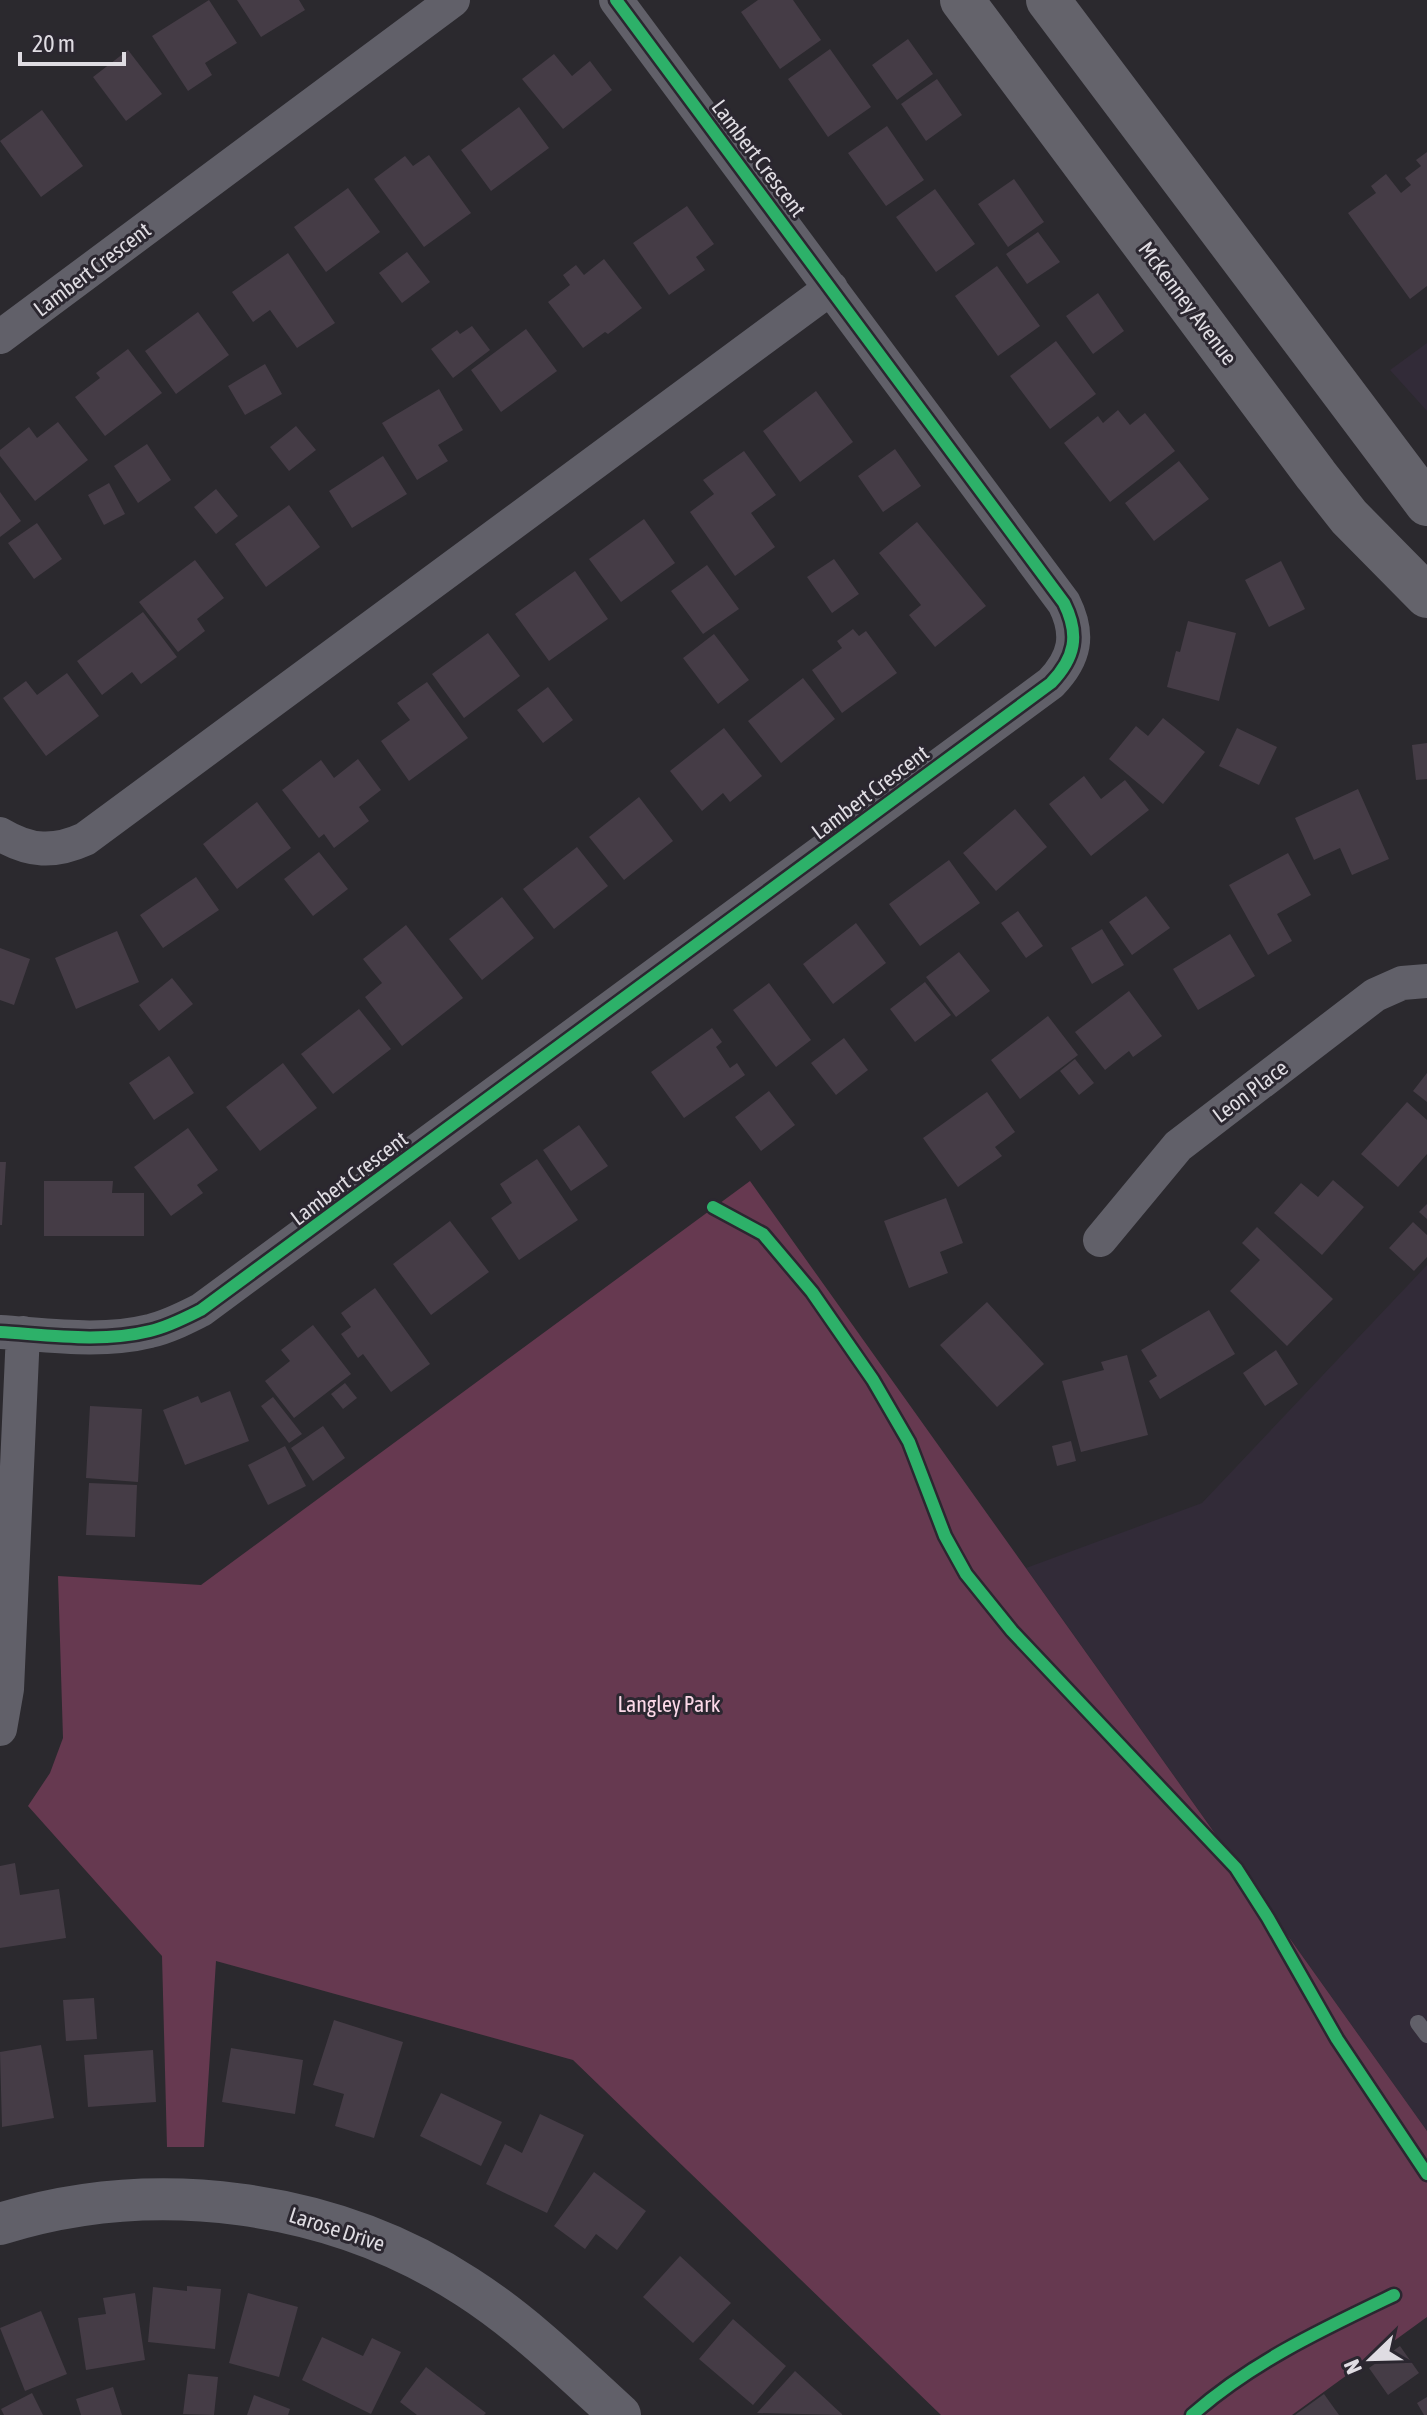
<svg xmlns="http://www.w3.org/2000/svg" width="1427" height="2415" font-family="'Asap Condensed',sans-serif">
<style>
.built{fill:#322b38}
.green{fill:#663950}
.building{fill:#453c46}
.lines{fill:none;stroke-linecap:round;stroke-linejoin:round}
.service{stroke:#616069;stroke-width:16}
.minor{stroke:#616069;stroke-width:34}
.tertiary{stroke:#616069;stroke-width:42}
.secondary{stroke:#64636b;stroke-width:44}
.cycleway-casing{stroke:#2b2730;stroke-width:17}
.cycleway{stroke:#2db169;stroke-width:12}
.labels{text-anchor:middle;stroke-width:6;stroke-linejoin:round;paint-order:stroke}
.street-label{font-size:22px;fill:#dfdce2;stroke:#2b2730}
.park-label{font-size:22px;fill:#fcd9e8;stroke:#2b2730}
</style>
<rect width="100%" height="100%" fill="#2b292e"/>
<!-- built -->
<path class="built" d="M 1427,343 L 1427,411 L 1390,370 Z
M 1427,1265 L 1427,2131 L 1026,1568 L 1202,1503 Z"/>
<!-- green -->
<path class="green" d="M 750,1181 L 1427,2131 L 1427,2317 L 1292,2415 L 941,2415 L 573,2060 L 216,1961 L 204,2147 L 167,2147 L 162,1956 L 28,1806 L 50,1773 L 63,1738 L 58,1576 L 201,1585 Z"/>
<!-- building -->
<path class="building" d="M 209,0 L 237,43 L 205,63 L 212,75 L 188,91 L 152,36 Z
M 237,0 L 299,0 L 305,10 L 261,37 Z
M 758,0 L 793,0 L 821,40 L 780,69 L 741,12 Z
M 908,39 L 933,74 L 897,100 L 872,65 Z
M 830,49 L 871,107 L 828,137 L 788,79 Z
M 128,50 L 162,94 L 126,121 L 93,77 Z
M 554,54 L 572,76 L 590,61 L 612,90 L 563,129 L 522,79 Z
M 937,79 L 962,115 L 926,141 L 901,104 Z
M 519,107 L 549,148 L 491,191 L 461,150 Z
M 42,110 L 83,166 L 41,197 L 0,141 Z
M 887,126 L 924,180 L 886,206 L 848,153 Z
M 1427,152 L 1427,286 L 1410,299 L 1348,213 L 1376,193 L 1371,186 L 1386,174 L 1401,193 L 1411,185 L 1405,178 L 1421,166 L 1416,160 Z
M 429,155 L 471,213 L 424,247 L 374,179 L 405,156 L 413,166 Z
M 1014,179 L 1044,222 L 1008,247 L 978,204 Z
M 348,188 L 380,232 L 326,272 L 294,227 Z
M 935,189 L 975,244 L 936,272 L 896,217 Z
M 687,206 L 714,244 L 696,257 L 705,270 L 669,295 L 633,243 Z
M 1038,232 L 1060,262 L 1027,284 L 1006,254 Z
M 407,252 L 430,282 L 402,303 L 379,273 Z
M 288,253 L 335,323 L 297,348 L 270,310 L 253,322 L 232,292 Z
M 604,259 L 642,308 L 608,334 L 605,332 L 583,348 L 548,302 L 570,285 L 563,275 L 576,265 L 584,275 Z
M 997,266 L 1040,326 L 998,356 L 955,296 Z
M 1098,293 L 1124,331 L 1093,354 L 1066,316 Z
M 198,312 L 229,355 L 176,394 L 145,351 Z
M 472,326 L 490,350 L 453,378 L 431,349 L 457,330 L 460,334 Z
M 526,329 L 557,371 L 501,412 L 471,370 Z
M 1056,341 L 1096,394 L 1050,429 L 1010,376 Z
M 128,349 L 162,393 L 105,436 L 75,397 L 100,378 L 96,373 Z
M 265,364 L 282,394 L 245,415 L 228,386 Z
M 439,389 L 463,430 L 438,445 L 448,461 L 417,480 L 382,423 Z
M 816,391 L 853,442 L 800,482 L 763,431 Z
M 1118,410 L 1130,425 L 1145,413 L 1175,451 L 1110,502 L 1064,443 L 1098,416 L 1103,423 Z
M 58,422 L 88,460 L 35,501 L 0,456 L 0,450 L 29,427 L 37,438 Z
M 296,426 L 316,450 L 289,471 L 270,447 Z
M 147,444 L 171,480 L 138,503 L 114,466 Z
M 895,449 L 921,486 L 883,512 L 858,476 Z
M 744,451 L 776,495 L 751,513 L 775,547 L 735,576 L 690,512 L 714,494 L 703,480 Z
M 383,456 L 407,494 L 352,528 L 329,491 Z
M 1179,461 L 1209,499 L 1154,541 L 1125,503 Z
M 109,483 L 125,514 L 104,525 L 88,495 Z
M 216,489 L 238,516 L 216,534 L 194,507 Z
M 0,492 L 21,521 L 0,537 Z
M 289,505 L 320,547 L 266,587 L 235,544 Z
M 644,519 L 675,563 L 621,602 L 589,559 Z
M 917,522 L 986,606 L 935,647 L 909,615 L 921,605 L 879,553 Z
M 37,523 L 62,559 L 34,579 L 8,543 Z
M 834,559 L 859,594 L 832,613 L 807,577 Z
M 195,560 L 224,598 L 197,619 L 205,631 L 178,652 L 139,602 Z
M 1281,561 L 1305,609 L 1269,627 L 1245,580 Z
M 707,565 L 739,609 L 703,634 L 671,591 Z
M 575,571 L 608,619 L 549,661 L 515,614 Z
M 143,612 L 177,657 L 141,684 L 132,672 L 102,695 L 77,661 Z
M 1188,621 L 1236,633 L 1219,701 L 1167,687 L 1176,651 L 1180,652 Z
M 853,629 L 859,636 L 866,631 L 897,673 L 842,713 L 812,670 L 842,648 L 837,641 Z
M 488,633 L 520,676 L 464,718 L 432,674 Z
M 714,634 L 749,680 L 718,704 L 683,658 Z
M 67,673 L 99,716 L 46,756 L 3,698 L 26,681 L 37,695 Z
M 803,678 L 835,719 L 781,763 L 748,721 Z
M 427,682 L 468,738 L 409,781 L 381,741 L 410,720 L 397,703 Z
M 548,687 L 573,720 L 543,743 L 517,710 Z
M 1163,718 L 1205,752 L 1163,804 L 1109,759 L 1136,726 L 1148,736 Z
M 724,728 L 762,776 L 730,802 L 723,793 L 702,811 L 670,771 Z
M 1237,728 L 1277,747 L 1259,785 L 1219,766 Z
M 1427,743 L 1427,779 L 1416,780 L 1412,745 Z
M 358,759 L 381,790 L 359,807 L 369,821 L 334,848 L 324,834 L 319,838 L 282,790 L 321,760 L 334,778 Z
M 1084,776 L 1101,799 L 1125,780 L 1149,810 L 1091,856 L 1049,804 Z
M 1358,789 L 1389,859 L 1352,875 L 1340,848 L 1314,860 L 1295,818 Z
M 639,797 L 673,841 L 624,880 L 589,837 Z
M 257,802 L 291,848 L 237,889 L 203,844 Z
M 1015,809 L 1047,847 L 996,891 L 963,853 Z
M 577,847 L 608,886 L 554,929 L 523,889 Z
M 319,852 L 348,889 L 313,916 L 284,879 Z
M 1288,853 L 1311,895 L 1277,914 L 1292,941 L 1268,955 L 1229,885 Z
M 949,860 L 980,903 L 920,946 L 889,904 Z
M 196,877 L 219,910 L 163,948 L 140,915 Z
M 1146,896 L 1170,928 L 1132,955 L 1109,922 Z
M 502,897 L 534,938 L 482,980 L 449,939 Z
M 1018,911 L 1043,946 L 1026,958 L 1001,923 Z
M 856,923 L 886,963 L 833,1004 L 803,964 Z
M 406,925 L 463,998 L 402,1046 L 365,997 L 382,983 L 363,959 Z
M 1102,929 L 1124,965 L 1092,984 L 1071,948 Z
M 117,931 L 139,982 L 76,1009 L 55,958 Z
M 1230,934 L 1255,976 L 1198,1010 L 1173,969 Z
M 0,948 L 30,959 L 14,1005 L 0,1000 Z
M 959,952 L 990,991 L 956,1017 L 926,977 Z
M 172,978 L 193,1004 L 159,1031 L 139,1005 Z
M 925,982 L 951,1015 L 915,1042 L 890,1009 Z
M 769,983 L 811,1040 L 776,1067 L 733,1010 Z
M 1129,991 L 1162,1036 L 1133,1057 L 1129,1051 L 1105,1070 L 1075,1032 Z
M 359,1009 L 391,1049 L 333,1094 L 301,1054 Z
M 1048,1016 L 1078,1055 L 1020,1099 L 991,1060 Z
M 712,1028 L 722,1042 L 716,1047 L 730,1068 L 737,1063 L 745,1075 L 684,1118 L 651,1072 Z
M 844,1038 L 868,1070 L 836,1095 L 811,1063 Z
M 169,1056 L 194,1093 L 154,1120 L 129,1083 Z
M 1075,1059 L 1094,1083 L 1079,1095 L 1060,1071 Z
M 283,1063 L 317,1108 L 260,1151 L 226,1107 Z
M 1427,1073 L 1427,1102 L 1413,1091 Z
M 769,1091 L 795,1125 L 761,1151 L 735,1117 Z
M 987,1092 L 1015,1132 L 995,1147 L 1002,1156 L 958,1187 L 923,1138 Z
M 1407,1102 L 1427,1120 L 1427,1154 L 1398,1187 L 1361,1154 Z
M 579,1125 L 608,1166 L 571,1191 L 543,1150 Z
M 188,1128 L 218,1170 L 197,1185 L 203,1193 L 171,1216 L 134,1167 Z
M 537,1159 L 578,1220 L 519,1260 L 491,1218 L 512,1203 L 500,1184 Z
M 0,1162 L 6,1162 L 2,1225 L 0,1225 Z
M 1333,1180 L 1364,1207 L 1322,1255 L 1274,1213 L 1301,1183 L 1318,1197 Z
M 44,1181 L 113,1181 L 112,1193 L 144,1193 L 144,1236 L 44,1236 Z
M 946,1198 L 963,1243 L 940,1252 L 948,1273 L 909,1288 L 884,1221 Z
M 1427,1204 L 1427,1219 L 1419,1212 Z
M 450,1221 L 489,1272 L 431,1315 L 393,1264 Z
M 1413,1222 L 1427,1235 L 1427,1257 L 1414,1271 L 1389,1248 Z
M 1257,1227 L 1333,1299 L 1287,1346 L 1230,1291 L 1260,1260 L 1242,1243 Z
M 375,1288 L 430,1364 L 391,1392 L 363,1354 L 358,1358 L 341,1334 L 351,1327 L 341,1313 Z
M 987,1302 L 1044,1364 L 997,1407 L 940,1345 Z
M 1209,1310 L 1235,1354 L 1160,1399 L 1149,1381 L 1157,1376 L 1141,1350 Z
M 313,1325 L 351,1374 L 294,1418 L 265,1381 L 290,1361 L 281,1350 Z
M 1276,1350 L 1298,1384 L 1265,1406 L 1243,1373 Z
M 1127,1355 L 1148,1435 L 1081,1452 L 1062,1381 L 1104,1370 L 1101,1362 Z
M 345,1383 L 357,1398 L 343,1409 L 331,1394 Z
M 230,1391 L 249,1441 L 185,1465 L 163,1410 L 198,1396 L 201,1403 Z
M 273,1397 L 302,1434 L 289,1443 L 261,1406 Z
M 90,1406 L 142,1409 L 138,1482 L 86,1478 Z
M 323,1426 L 345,1458 L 313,1481 L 291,1448 Z
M 1071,1441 L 1076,1461 L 1057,1466 L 1052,1446 Z
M 285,1446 L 306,1486 L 268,1505 L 248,1465 Z
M 89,1483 L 137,1485 L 135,1537 L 86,1535 Z
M 15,1863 L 20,1895 L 59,1889 L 66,1938 L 0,1948 L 0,1866 Z
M 94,1998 L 97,2039 L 66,2041 L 63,2000 Z
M 334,2020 L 403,2042 L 374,2138 L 335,2126 L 344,2094 L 313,2085 Z
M 41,2045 L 54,2118 L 2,2127 L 0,2052 Z
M 231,2048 L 303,2060 L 295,2114 L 222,2102 Z
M 153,2050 L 156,2102 L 88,2107 L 84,2055 Z
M 441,2093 L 502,2122 L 481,2166 L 420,2136 Z
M 540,2114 L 584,2135 L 547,2213 L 486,2184 L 505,2144 L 522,2153 Z
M 594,2172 L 646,2211 L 617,2250 L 596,2234 L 585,2249 L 554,2226 Z
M 680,2256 L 731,2303 L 693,2343 L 643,2297 Z
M 187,2286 L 221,2289 L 215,2349 L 148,2342 L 153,2287 L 187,2291 Z
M 135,2293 L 145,2360 L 86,2370 L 78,2318 L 106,2314 L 103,2298 Z
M 248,2293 L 298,2307 L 279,2377 L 229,2363 Z
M 41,2311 L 67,2374 L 25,2391 L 0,2328 Z
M 733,2319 L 786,2366 L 753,2405 L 699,2359 Z
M 322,2337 L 363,2356 L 372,2338 L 401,2352 L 371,2414 L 302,2380 Z
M 1400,2346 L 1419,2373 L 1388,2395 L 1369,2368 Z
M 426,2367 L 486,2413 L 484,2415 L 417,2415 L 400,2402 Z
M 795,2371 L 843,2415 L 757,2413 Z
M 188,2374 L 218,2377 L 214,2415 L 183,2414 Z
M 113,2387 L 122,2415 L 81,2415 L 76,2399 Z
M 32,2393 L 43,2415 L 4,2415 L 1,2409 Z
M 1324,2394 L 1339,2415 L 1295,2415 Z
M 254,2395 L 290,2409 L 288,2415 L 247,2415 Z
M 1427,2397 L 1427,2415 L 1424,2415 L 1417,2403 Z"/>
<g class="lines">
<!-- service -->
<path class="service" d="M 1418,2023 L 1427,2035"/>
<!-- minor -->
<path class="minor" d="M 0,337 L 453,0
M 0,834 C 30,852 54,853 85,839 L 831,288
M 1100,1240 L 1178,1146 L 1375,995 L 1402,983 L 1427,981
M 0,1332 C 48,1335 102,1343 150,1331 C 168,1327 185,1318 201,1310 L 1051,683 C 1075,658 1080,635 1064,603 L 616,0
M 0,1729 L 7,1689 L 23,1333"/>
<!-- tertiary -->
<path class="tertiary" d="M 0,2224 C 154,2176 332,2199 467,2287 C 523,2323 571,2370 620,2415"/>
<!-- secondary -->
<path class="secondary" d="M 962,0 L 1316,475 L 1349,517 L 1427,596
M 1048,0 L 1427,504"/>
<defs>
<path id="cycleway" d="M 713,1207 L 763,1234 L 812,1292 L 873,1380 L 909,1442 L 945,1536 L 966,1574 L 1012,1631 L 1236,1868 L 1268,1918 L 1337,2039 L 1427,2174
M 0,1332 C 48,1335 102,1343 150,1331 C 168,1327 185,1318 201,1310 L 1051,683 C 1075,658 1080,635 1064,603 L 616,0
M 1192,2415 C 1252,2362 1323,2329 1394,2295"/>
</defs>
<!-- cycleway casing -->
<use href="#cycleway" class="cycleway-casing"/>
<!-- cycleway -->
<use href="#cycleway" class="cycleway"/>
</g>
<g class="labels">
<!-- street labels -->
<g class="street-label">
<text transform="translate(759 158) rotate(53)" y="8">Lambert Crescent</text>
<text transform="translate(92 269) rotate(-37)" y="8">Lambert Crescent</text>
<text transform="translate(1188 303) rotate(53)" y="8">McKenney Avenue</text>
<text transform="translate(870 792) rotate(-37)" y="8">Lambert Crescent</text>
<text transform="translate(1250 1091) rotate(-37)" y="8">Leon Place</text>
<text transform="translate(349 1178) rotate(-37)" y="8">Lambert Crescent</text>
<text transform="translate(337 2229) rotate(18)" y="8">Larose Drive</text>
</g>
<!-- park labels -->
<g class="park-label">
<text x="669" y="1712">Langley Park</text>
</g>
</g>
<!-- north arrow -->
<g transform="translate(1371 2359) rotate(247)" stroke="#2b2730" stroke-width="6" paint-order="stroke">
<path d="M0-6L14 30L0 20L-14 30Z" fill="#dfdce2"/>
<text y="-12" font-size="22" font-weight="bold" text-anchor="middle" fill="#dfdce2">N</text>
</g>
<!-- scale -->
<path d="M20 52v12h104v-12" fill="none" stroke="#dfdce2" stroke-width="4"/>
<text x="32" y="52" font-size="24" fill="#dfdce2" stroke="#2b2730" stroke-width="6" paint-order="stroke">20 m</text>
</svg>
